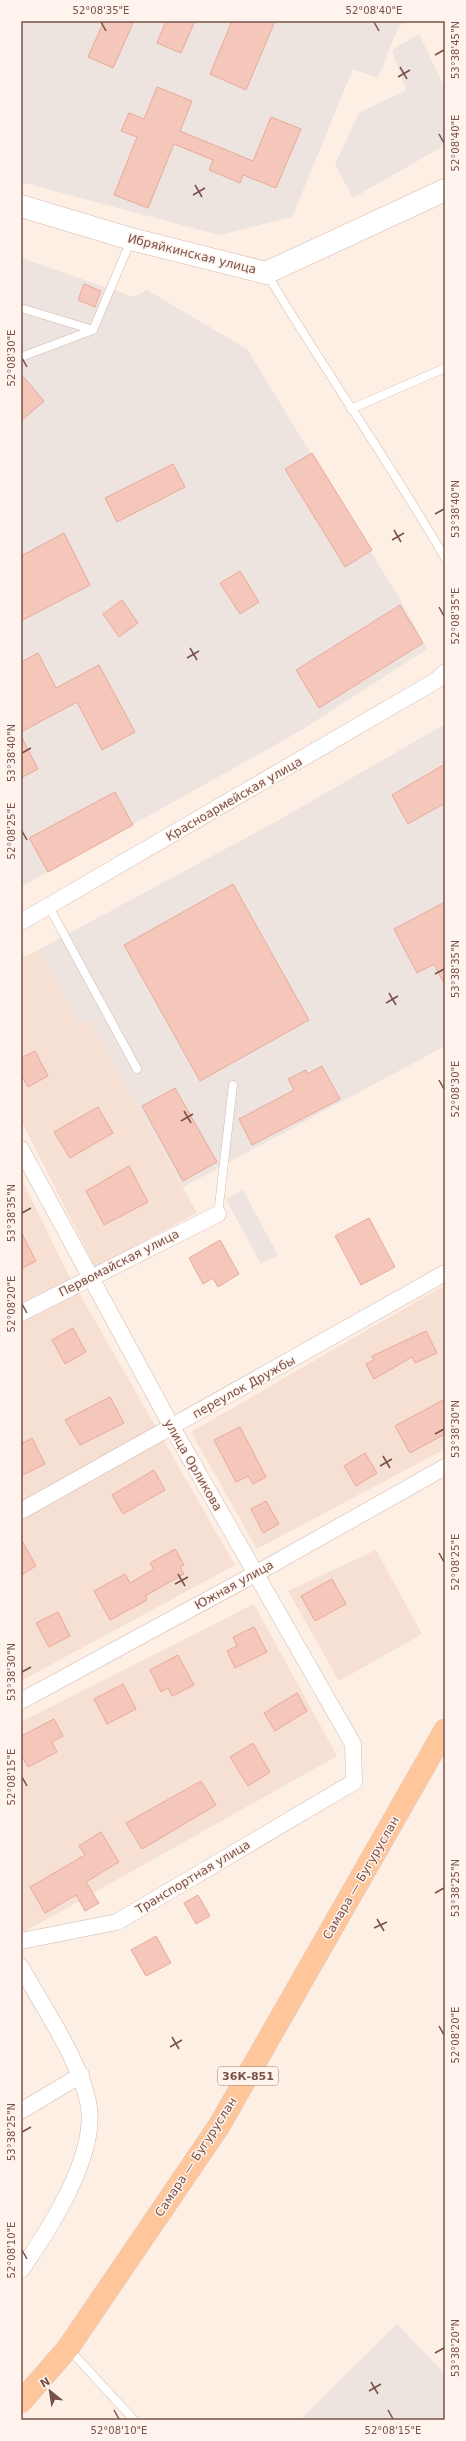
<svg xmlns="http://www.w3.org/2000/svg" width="466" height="2441" font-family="'DejaVu Sans',sans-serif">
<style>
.residential{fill:#f6dfd3}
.industrial{fill:#ede3df}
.building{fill:#f5c7bb;stroke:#e9a99a}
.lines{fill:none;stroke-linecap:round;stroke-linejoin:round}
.lane-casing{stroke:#d2b7ac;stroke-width:9}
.street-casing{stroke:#d2b7ac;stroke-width:17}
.secondary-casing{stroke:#d8b7ac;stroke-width:23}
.primary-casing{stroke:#d9cecc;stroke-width:23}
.lane{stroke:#fff;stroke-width:8}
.street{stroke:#fff;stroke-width:16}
.secondary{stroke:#fff;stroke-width:22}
.primary{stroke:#ffc69b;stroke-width:22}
.ticks{fill:none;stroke:#785048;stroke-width:1.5}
.labels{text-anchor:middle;stroke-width:3;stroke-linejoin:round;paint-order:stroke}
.shield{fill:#fff4ed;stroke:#a0817a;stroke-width:1}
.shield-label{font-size:11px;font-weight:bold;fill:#785048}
.street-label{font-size:12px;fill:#785048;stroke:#fff4ed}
.neatline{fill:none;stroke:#785048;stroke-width:1.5}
.ticks-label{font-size:10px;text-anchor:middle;fill:#785048}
</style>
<rect width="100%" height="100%" fill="#feefe5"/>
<!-- residential -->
<path class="residential" d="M 40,949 L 79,1023 L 90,1021 L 197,1213 L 95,1267 L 21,1120 L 21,951 L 25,957 Z
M 21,1178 L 66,1270 L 235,1565 L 21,1681 Z
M 445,1285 L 445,1449 L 257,1549 L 191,1432 Z
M 376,1550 L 422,1634 L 339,1681 L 288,1591 Z
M 254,1604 L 337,1756 L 24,1932 L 21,1926 L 21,1722 Z"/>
<!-- industrial -->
<path class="industrial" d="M 21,21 L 405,21 L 398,28 L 378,78 L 353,69 L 292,217 L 219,235 L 21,182 Z
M 419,34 L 445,88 L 445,145 L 353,198 L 335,164 L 359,113 L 406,90 L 392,50 Z
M 21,258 L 134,297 L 147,290 L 247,349 L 401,601 L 427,649 L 300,731 L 21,887 Z
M 445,724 L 445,1046 L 183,1187 L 90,1021 L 79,1023 L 40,949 L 279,820 Z
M 243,1190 L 278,1255 L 261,1264 L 226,1199 Z
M 397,2324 L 445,2374 L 445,2420 L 300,2420 Z"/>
<!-- building -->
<path class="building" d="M 104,21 L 134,21 L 113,68 L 88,57 Z
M 166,21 L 195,21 L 181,53 L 157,43 Z
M 232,21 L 275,21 L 246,90 L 210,74 Z
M 157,87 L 192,101 L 180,131 L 253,161 L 271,117 L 301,129 L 276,188 L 243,175 L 240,183 L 209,170 L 213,160 L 174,144 L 148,208 L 114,195 L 137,137 L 121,131 L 129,113 L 144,119 Z
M 84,284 L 101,291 L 95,307 L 78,300 Z
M 21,374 L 44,401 L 21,421 Z
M 312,453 L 372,550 L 345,567 L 285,469 Z
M 173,464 L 185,487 L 117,522 L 105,498 Z
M 64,533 L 90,585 L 21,621 L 21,556 Z
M 240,571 L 259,602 L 240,614 L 220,583 Z
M 122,600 L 138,623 L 119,637 L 103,614 Z
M 400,605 L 423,643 L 319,708 L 296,670 Z
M 38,653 L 56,688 L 99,665 L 135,732 L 102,750 L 77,702 L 21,732 L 21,662 Z
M 21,736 L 38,769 L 21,778 Z
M 445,764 L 445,803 L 408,824 L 392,795 Z
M 115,792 L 133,825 L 48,872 L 29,838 Z
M 233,884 L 309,1020 L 200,1081 L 124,945 Z
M 445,902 L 445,985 L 434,964 L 417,973 L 394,929 Z
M 35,1051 L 48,1076 L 28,1087 L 21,1074 L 21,1058 Z
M 322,1066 L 340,1099 L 252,1145 L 239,1119 L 294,1090 L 288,1079 L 306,1070 L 307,1074 Z
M 175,1088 L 217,1162 L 183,1181 L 142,1106 Z
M 98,1107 L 113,1133 L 70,1158 L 54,1132 Z
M 129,1166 L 148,1202 L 104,1225 L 86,1191 Z
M 369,1218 L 395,1267 L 361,1285 L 335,1236 Z
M 21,1232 L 36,1261 L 21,1269 Z
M 220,1240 L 239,1274 L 218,1287 L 213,1278 L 203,1284 L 189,1258 Z
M 73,1328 L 86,1352 L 65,1364 L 52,1340 Z
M 426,1331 L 437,1353 L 415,1363 L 412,1357 L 374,1379 L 366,1364 L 374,1360 L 372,1356 Z
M 110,1397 L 124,1423 L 80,1445 L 65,1420 Z
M 445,1399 L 445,1434 L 410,1453 L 395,1426 Z
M 240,1427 L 266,1477 L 253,1484 L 248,1476 L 236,1482 L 214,1440 Z
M 32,1438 L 45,1464 L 21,1476 L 21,1444 Z
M 365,1453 L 377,1473 L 356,1486 L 344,1466 Z
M 154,1470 L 165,1490 L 123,1514 L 112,1495 Z
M 266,1501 L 279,1524 L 263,1533 L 251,1509 Z
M 21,1539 L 36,1566 L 21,1575 Z
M 175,1549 L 184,1565 L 180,1567 L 184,1574 L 145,1596 L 147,1600 L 110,1620 L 94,1591 L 125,1574 L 130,1583 L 154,1569 L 150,1563 Z
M 332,1579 L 346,1604 L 315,1621 L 301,1596 Z
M 58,1612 L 70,1636 L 49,1647 L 36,1623 Z
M 254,1627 L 267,1652 L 235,1668 L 227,1651 L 237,1646 L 233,1637 Z
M 178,1655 L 194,1685 L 172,1696 L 168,1688 L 161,1692 L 150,1670 Z
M 123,1684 L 136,1709 L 107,1724 L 94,1699 Z
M 297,1693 L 307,1711 L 275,1731 L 264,1713 Z
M 54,1719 L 63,1736 L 52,1742 L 57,1752 L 28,1767 L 21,1754 L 21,1736 Z
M 253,1743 L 270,1772 L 248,1786 L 230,1757 Z
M 201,1781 L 216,1805 L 142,1849 L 126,1823 Z
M 101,1832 L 119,1862 L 86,1882 L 99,1903 L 85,1911 L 76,1895 L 45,1913 L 30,1887 L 85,1855 L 79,1846 Z
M 198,1895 L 210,1916 L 196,1924 L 184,1903 Z
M 156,1936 L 171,1963 L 146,1976 L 131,1950 Z"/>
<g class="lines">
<defs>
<path id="lane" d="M 267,274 C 324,370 389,461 445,558
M 21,308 L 93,330 L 131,240
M 21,357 L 93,330
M 351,409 L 445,368
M 49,907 L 137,1069
M 218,1214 L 233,1085
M 68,2348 L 134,2420"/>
<path id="street" d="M 21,922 L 437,680 L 445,672
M 21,1149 L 172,1427 L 353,1744 L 354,1782 L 117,1922 L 21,1941
M 21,1313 L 218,1214
M 21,1511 L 445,1273
M 21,1701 L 255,1574 L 445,1467
M 21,1967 C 42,2005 84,2067 89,2108 C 96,2157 48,2232 21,2270
M 21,2111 L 81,2075"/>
<path id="secondary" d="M 21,206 L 131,239 L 266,273 L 445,190"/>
<path id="primary" d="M 21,2402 L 68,2348 L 219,2126 L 445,1730"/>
</defs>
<!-- lane casing -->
<use href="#lane" class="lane-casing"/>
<!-- street casing -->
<use href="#street" class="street-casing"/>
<!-- secondary casing -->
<use href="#secondary" class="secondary-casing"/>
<!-- primary casing -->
<use href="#primary" class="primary-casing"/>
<!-- lane -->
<use href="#lane" class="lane"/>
<!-- street -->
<use href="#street" class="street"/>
<!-- secondary -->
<use href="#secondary" class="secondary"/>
<!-- primary -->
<use href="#primary" class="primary"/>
</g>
<!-- ticks -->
<path class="ticks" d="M 101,22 L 106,31M 374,22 L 379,31M 435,55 L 444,50M 400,67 L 407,79M 398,77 L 410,70M 439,134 L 444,143M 195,185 L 202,197M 193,195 L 205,188M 22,358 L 27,367M 435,514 L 444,509M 394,530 L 401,542M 392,540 L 404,533M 439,607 L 444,616M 190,648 L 197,660M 187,658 L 199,651M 22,753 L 31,748M 22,831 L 27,840M 435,974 L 444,969M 389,993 L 396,1005M 386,1003 L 398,996M 439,1080 L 444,1089M 184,1111 L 191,1123M 181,1121 L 193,1114M 22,1213 L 31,1208M 22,1304 L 27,1313M 435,1434 L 444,1429M 383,1456 L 390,1468M 380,1466 L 392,1459M 439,1553 L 444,1562M 178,1574 L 185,1586M 175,1584 L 188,1577M 22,1672 L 31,1667M 22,1777 L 27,1786M 435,1893 L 444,1888M 377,1919 L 384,1931M 374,1928 L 387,1922M 439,2026 L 444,2035M 172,2037 L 179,2049M 170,2047 L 182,2040M 22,2132 L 31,2127M 22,2250 L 27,2259M 435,2353 L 444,2348M 371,2382 L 378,2394M 369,2391 L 381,2384M 114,2410 L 119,2419M 388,2410 L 393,2419"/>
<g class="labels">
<!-- shield labels -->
<rect class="shield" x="218" y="2067" width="60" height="18" rx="3"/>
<g class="shield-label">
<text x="248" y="2080">36К-851</text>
</g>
<!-- street labels -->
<g class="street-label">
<text transform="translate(192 254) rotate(14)" y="4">Ибряйкинская улица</text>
<text transform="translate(234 799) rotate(-30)" y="4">Красноармейская улица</text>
<text transform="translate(119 1263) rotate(-27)" y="4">Первомайская улица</text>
<text transform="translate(244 1387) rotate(-29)" y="4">переулок Дружбы</text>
<text transform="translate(193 1465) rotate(60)" y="4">улица Орликова</text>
<text transform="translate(234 1585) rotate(-29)" y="4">Южная улица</text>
<text transform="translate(193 1877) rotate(-31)" y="4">Транспортная улица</text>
<text transform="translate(361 1878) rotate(-60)" y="4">Самара — Бугуруслан</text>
<text transform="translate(196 2157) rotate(-57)" y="4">Самара — Бугуруслан</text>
</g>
</g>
<!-- border -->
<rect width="466" height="2441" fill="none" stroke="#fff4ed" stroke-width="44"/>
<!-- north arrow -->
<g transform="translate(50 2391) rotate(330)" stroke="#fff4ed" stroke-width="3" paint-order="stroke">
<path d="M0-3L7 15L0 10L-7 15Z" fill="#785048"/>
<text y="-6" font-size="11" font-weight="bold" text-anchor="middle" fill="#785048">N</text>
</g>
<rect x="22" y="22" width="422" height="2397" class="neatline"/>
<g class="ticks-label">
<text x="101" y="14">52°08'35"E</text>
<text x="374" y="14">52°08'40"E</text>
<text transform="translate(455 50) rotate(-90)" y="4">53°38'45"N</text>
<text transform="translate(455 143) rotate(-90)" y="4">52°08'40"E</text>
<text transform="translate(11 358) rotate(-90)" y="4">52°08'30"E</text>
<text transform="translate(455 509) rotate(-90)" y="4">53°38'40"N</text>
<text transform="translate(455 616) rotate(-90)" y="4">52°08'35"E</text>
<text transform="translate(11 753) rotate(-90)" y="4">53°38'40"N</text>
<text transform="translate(11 831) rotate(-90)" y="4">52°08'25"E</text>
<text transform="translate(455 969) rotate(-90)" y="4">53°38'35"N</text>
<text transform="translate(455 1089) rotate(-90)" y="4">52°08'30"E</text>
<text transform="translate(11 1213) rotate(-90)" y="4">53°38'35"N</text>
<text transform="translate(11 1304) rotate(-90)" y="4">52°08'20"E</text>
<text transform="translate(455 1429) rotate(-90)" y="4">53°38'30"N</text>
<text transform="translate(455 1562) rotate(-90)" y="4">52°08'25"E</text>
<text transform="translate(11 1672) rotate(-90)" y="4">53°38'30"N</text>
<text transform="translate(11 1777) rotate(-90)" y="4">52°08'15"E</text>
<text transform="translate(455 1888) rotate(-90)" y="4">53°38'25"N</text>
<text transform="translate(455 2035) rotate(-90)" y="4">52°08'20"E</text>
<text transform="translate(11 2132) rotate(-90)" y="4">53°38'25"N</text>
<text transform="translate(11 2250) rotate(-90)" y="4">52°08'10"E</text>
<text transform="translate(455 2348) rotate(-90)" y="4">53°38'20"N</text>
<text x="119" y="2434">52°08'10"E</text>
<text x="393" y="2434">52°08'15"E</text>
</g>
</svg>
